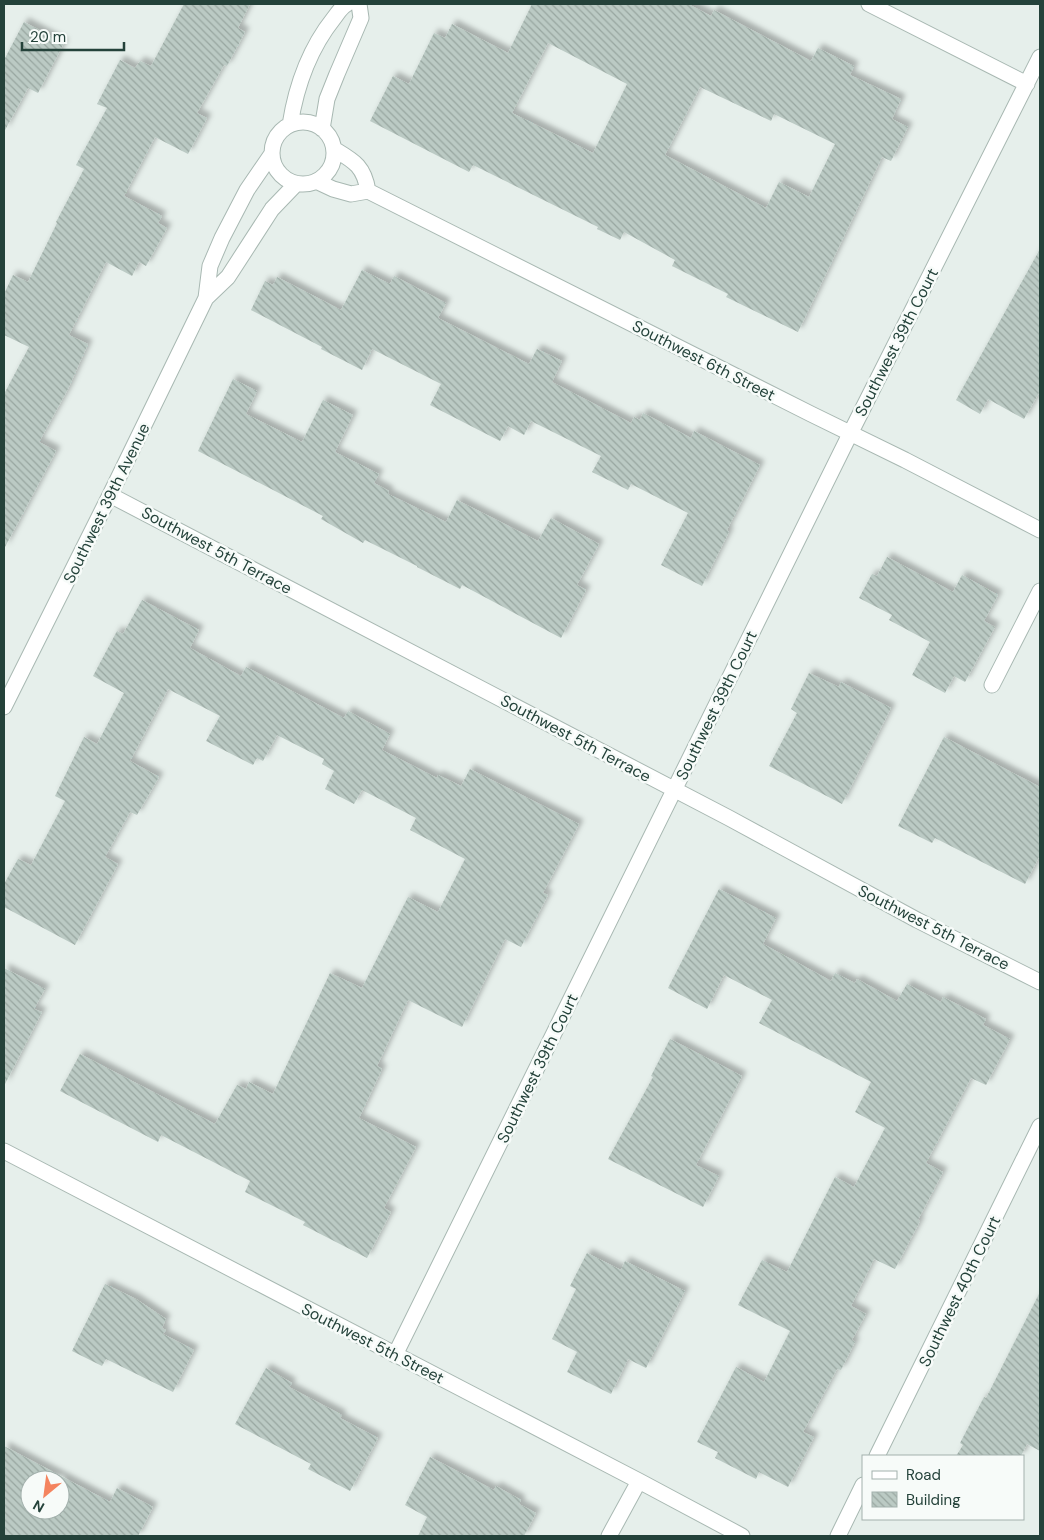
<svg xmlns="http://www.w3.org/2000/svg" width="1044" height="1540" font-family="'DM Sans',sans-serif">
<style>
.building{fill:url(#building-back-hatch);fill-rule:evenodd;filter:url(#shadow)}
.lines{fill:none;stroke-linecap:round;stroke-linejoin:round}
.street-casing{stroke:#a8b8b2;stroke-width:17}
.street{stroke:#fff;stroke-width:15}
.labels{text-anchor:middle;stroke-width:5;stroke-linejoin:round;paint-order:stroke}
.street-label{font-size:16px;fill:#24423a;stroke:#f7fbf9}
</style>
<defs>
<pattern id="building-back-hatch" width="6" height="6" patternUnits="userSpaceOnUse" patternTransform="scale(1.25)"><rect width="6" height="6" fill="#bbcac4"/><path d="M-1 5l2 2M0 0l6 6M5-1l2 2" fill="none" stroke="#98a6a0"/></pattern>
<filter id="shadow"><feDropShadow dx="4.5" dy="-4.5" stdDeviation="2.5" flood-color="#0004"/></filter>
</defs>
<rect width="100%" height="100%" fill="#e6efeb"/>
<!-- building -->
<path class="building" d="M 184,4 L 250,4 L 238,28 L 245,32 L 227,66 L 224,65 L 197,113 L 207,118 L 188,154 L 155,137 L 124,196 L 162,216 L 158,223 L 167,228 L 146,266 L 139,262 L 132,276 L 106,262 L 69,335 L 88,344 L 68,389 L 39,442 L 56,451 L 4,549 L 4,394 L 29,347 L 4,335 L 4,294 L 13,275 L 28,282 L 57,223 L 56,222 L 84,169 L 76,165 L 107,108 L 97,104 L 120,60 L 135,68 L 140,61 L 151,66 Z
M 532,4 L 688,4 L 711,16 L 714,10 L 811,61 L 818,48 L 854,66 L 850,75 L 901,99 L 892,119 L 908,127 L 891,161 L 882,157 L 798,332 L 726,297 L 728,294 L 672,266 L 675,260 L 624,232 L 620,240 L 597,229 L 598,227 L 473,165 L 469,172 L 370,121 L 393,76 L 409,84 L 434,33 L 445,38 L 452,24 L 508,53 ZM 548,43 L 627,84 L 593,153 L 512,113 ZM 700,87 L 771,121 L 774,114 L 835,144 L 809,197 L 779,182 L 766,208 L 665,155 Z
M 24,22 L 64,43 L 38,93 L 28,88 L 4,132 L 4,60 Z
M 1040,249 L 1040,391 L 1024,419 L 988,399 L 980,414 L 956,400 Z
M 362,270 L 390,284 L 394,276 L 446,303 L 438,318 L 529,364 L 537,349 L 562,361 L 552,382 L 631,423 L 634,417 L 640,420 L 643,413 L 691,438 L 694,431 L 760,465 L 727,530 L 729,532 L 702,586 L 661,565 L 688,513 L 631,484 L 628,490 L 592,472 L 601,456 L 531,421 L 524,435 L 508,426 L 500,441 L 430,405 L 441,384 L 372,349 L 362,370 L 321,349 L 322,347 L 251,310 L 265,281 L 273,285 L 277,277 L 341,310 Z
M 233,379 L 257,391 L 246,414 L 302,442 L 323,400 L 353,415 L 335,452 L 379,474 L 374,483 L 389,491 L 388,494 L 446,522 L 457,500 L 538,541 L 551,518 L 599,544 L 577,585 L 586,590 L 561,638 L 462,585 L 460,589 L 417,567 L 417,566 L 365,540 L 363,543 L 321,519 L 323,516 L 198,451 Z
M 887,557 L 953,592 L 962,575 L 998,595 L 984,621 L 995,627 L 965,682 L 954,676 L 945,693 L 912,675 L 930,642 L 889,620 L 892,615 L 859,598 L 872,574 L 877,576 Z
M 142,600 L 199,630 L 190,648 L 241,676 L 246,667 L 344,718 L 348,711 L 390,734 L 382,750 L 437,778 L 438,775 L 461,786 L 470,769 L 579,824 L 543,893 L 548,895 L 521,947 L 505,939 L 462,1027 L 408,1000 L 377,1066 L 382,1069 L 359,1118 L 416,1147 L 384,1208 L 391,1212 L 367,1258 L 303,1225 L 305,1222 L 245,1192 L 250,1181 L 161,1135 L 158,1142 L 60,1091 L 80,1054 L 215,1124 L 237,1085 L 246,1089 L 249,1082 L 273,1094 L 330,973 L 362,988 L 408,897 L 438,912 L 465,859 L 410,830 L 416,818 L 362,790 L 354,804 L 325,789 L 334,771 L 322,764 L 324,759 L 277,735 L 263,761 L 257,758 L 253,765 L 206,741 L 220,716 L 168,689 L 130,761 L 159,777 L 137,815 L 130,812 L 105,857 L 118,864 L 75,945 L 4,907 L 4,884 L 18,859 L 31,865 L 65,801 L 55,796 L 84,737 L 97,744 L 124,693 L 93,676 L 117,631 L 123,634 Z
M 809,673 L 839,687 L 841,682 L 891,708 L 842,804 L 769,766 L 797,713 L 791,709 Z
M 944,737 L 1040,787 L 1040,855 L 1025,884 L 935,838 L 932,843 L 898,826 Z
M 719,889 L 776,918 L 763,944 L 831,981 L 835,973 L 855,983 L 857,979 L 897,1001 L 907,984 L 941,1002 L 943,997 L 986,1019 L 983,1025 L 1010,1039 L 986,1085 L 971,1078 L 926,1163 L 943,1172 L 918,1220 L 920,1221 L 895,1269 L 874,1259 L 851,1306 L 866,1314 L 852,1340 L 855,1342 L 841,1370 L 837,1369 L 803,1432 L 814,1437 L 788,1487 L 759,1472 L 756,1479 L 715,1458 L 718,1452 L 697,1442 L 736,1367 L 764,1382 L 790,1331 L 738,1305 L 762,1260 L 787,1272 L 835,1177 L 854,1187 L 885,1128 L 855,1112 L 871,1082 L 759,1023 L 772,1000 L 724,975 L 707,1009 L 668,988 Z
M 4,968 L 45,989 L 34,1009 L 42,1012 L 4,1086 Z
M 670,1039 L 742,1076 L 696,1165 L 719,1176 L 703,1207 L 608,1159 L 653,1077 L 651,1076 Z
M 587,1253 L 621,1270 L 625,1261 L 685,1291 L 646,1368 L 628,1359 L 611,1394 L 567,1372 L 577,1352 L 552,1339 L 576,1289 L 570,1286 Z
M 105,1284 L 136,1299 L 166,1319 L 162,1328 L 166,1330 L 163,1334 L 194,1350 L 173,1392 L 106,1359 L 102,1366 L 72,1351 Z
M 1040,1292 L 1040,1451 L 1027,1444 L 1021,1456 L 956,1456 L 963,1445 L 960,1443 L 984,1397 L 986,1398 Z
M 266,1368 L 292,1383 L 289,1387 L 342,1415 L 340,1418 L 378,1438 L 350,1491 L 308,1469 L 311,1464 L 235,1424 Z
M 4,1446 L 110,1502 L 117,1488 L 153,1507 L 138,1536 L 4,1536 ZM 30,1480 L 60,1480 L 60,1510 L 30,1510 Z
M 430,1457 L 494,1490 L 496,1486 L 521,1500 L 519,1504 L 536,1513 L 524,1536 L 418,1536 L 427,1517 L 405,1505 Z"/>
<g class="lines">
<defs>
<path id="street" d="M 869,4 L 1027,84
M272 153a31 31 0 1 1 62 0a31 31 0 1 1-62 0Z
M 290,125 C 296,87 310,48 334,18 C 338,13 341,7 347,4
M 322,129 L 327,99 L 337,74 L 361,18 L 359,4
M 334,149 C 354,161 364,166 368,191
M 316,181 L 333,189 L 351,194 L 368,191 L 811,414 L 905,460 L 1040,530
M 206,298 L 228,277 L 272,209 L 296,184
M 110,495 L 729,818 L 917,920 L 1040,982
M 992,685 L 1040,591
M 4,707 L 110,495 L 206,298 L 210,266 L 222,238 L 247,190 L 271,155
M 4,1151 L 639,1481 L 742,1536
M 395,1355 L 850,434 L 1040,57
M 877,1456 L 1040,1126
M 609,1536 L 639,1481
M 838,1536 L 863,1485"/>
</defs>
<!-- street casing -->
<use href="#street" class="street-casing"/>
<!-- street -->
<use href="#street" class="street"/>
</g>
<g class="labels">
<!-- street labels -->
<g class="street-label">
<text transform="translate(896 342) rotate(-63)" y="6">Southwest 39th Court</text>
<text transform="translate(704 360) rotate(27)" y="6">Southwest 6th Street</text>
<text transform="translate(106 503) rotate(-64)" y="6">Southwest 39th Avenue</text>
<text transform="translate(217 550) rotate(28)" y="6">Southwest 5th Terrace</text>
<text transform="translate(716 705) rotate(-64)" y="6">Southwest 39th Court</text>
<text transform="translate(576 738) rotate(28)" y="6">Southwest 5th Terrace</text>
<text transform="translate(934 927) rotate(27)" y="6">Southwest 5th Terrace</text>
<text transform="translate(537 1068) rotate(-64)" y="6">Southwest 39th Court</text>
<text transform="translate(959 1291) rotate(-64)" y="6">Southwest 40th Court</text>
<text transform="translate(373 1343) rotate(27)" y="6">Southwest 5th Street</text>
</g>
</g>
<!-- border -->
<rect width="1044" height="1540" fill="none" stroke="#24423a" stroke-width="10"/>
<!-- legend -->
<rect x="862" y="1455" width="162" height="65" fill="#f7fbf9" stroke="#a3b1ad"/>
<rect x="872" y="1471" width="25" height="8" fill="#ffffff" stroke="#a3b1ad"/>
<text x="906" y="1480" font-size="15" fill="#24423a">Road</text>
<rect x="872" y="1492" width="25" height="15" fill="url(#building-back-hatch)" stroke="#a3b1ad"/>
<text x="906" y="1505" font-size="15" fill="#24423a">Building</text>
<!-- north arrow -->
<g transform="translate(45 1495) rotate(209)"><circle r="24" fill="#f7fbf9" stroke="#a3b1ad"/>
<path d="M0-4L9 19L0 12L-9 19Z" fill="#f4845f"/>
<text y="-8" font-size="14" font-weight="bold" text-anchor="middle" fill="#24423a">N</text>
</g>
<!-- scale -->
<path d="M22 42v8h102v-8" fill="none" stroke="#24423a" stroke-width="2.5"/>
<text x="30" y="42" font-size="15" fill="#24423a" stroke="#f7fbf9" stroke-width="4" paint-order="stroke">20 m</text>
</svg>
